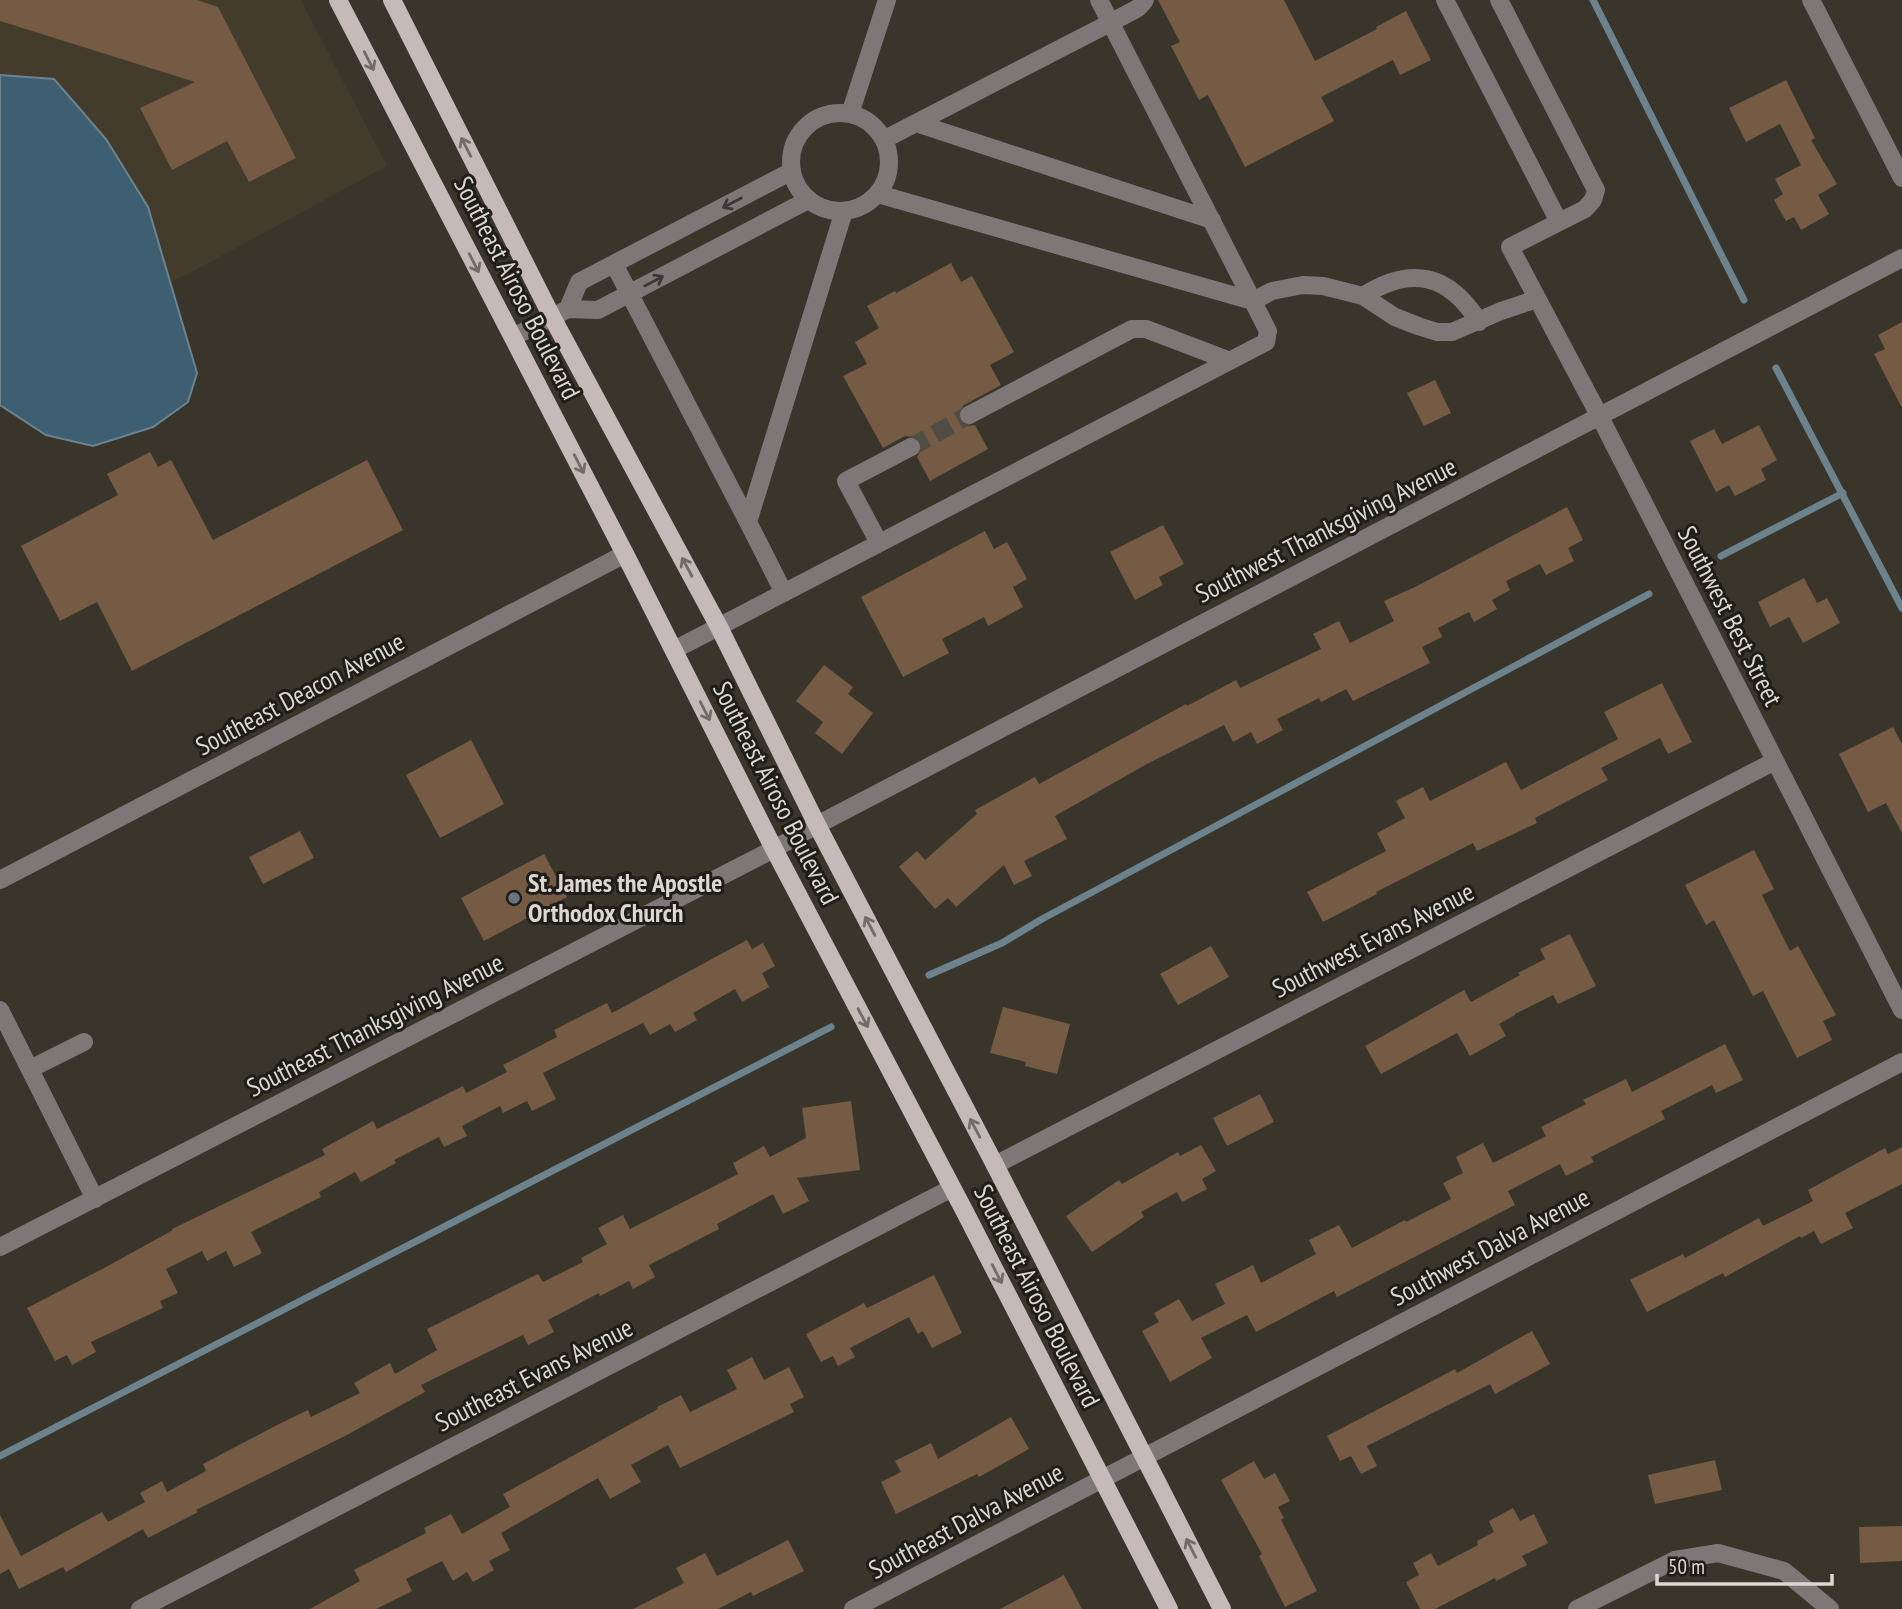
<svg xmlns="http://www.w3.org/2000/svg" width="1902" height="1609" font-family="'PT Sans Narrow',sans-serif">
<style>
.built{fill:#433b2b}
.water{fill:#3d5f71;stroke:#6c838e;stroke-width:2}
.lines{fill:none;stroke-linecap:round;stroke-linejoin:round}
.stream{stroke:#6c838e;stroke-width:7}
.building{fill:#755a44}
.minor-tunnel{stroke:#524d44;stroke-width:18;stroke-dasharray:18 9;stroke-linecap:butt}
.minor{stroke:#7e7778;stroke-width:18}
.major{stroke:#c6b9ba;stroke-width:18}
.oneway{stroke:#726b69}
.oneway2{stroke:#3c3835}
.worship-dot{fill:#6b7280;stroke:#1f1d18;stroke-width:2.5}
.labels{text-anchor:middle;stroke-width:6;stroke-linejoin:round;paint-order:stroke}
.street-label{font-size:26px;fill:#dbd8d2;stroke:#1f1d18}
.poi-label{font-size:26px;font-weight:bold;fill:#dbd8d2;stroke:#1f1d18;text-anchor:start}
</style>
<rect width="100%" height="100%" fill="#3a352b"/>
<!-- built -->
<path class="built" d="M 0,0 L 301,0 L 387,166 L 190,273 L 0,358 Z"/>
<!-- water -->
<path class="water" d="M 0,75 L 54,79 L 106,139 L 148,207 L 197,373 L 188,402 L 153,427 L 93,446 L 46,435 L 0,405 Z"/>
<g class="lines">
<!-- stream -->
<path class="stream" d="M 1593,0 L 1744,300
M 1776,368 L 1902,608
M 1721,556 L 1843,493
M 929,975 L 1002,943 L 1042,919 L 1649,594
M 0,1456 L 831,1027"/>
</g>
<!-- building -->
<path class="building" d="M 0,0 L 197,0 L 218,7 L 296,158 L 249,182 L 227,141 L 172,170 L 140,108 L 195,82 L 0,21 Z
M 1158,0 L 1284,0 L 1315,61 L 1377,29 L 1376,27 L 1406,11 L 1431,60 L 1400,75 L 1393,60 L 1321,97 L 1334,121 L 1245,167 L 1208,95 L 1199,100 L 1171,46 L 1180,42 Z
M 1786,80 L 1815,138 L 1811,140 L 1837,184 L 1818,195 L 1829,214 L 1801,230 L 1794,217 L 1786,221 L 1774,200 L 1783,194 L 1775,179 L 1801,165 L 1780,124 L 1746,142 L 1729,108 Z
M 951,263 L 961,282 L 972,276 L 1014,352 L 990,365 L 1001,385 L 964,405 L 958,414 L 962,424 L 968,426 L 975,425 L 988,449 L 930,481 L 917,457 L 922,448 L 921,441 L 916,437 L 905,436 L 883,448 L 843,376 L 867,364 L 855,342 L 879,328 L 867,306 L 895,291 L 896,293 Z
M 1902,322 L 1902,408 L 1874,354 L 1885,349 L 1878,335 Z
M 1435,380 L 1451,413 L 1424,426 L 1407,393 Z
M 1759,425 L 1777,460 L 1761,469 L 1766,480 L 1735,496 L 1729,485 L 1716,492 L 1690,441 L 1714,429 L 1722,444 Z
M 150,452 L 158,467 L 171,460 L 213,540 L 367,460 L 403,530 L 132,671 L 97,602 L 60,621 L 21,546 L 118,495 L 107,474 Z
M 1567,507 L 1583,540 L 1568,548 L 1574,561 L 1546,575 L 1540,564 L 1506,581 L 1510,590 L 1492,600 L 1497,609 L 1474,622 L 1469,612 L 1438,628 L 1442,637 L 1422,647 L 1430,663 L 1353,701 L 1346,689 L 1321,702 L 1319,698 L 1277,719 L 1283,730 L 1257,744 L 1251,732 L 1233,742 L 1224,725 L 1147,764 L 1055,816 L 1067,839 L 1024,861 L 1032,876 L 1014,885 L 1004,865 L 956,907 L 948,898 L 935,909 L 899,867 L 917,851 L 925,860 L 977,814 L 975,810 L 1035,777 L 1039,784 L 1186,704 L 1187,706 L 1236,680 L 1240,688 L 1321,649 L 1313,634 L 1339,621 L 1350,643 L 1394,621 L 1384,601 L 1417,586 Z
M 1163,525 L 1184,564 L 1159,577 L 1163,585 L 1135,600 L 1110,552 Z
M 985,531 L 994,549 L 1007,542 L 1027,579 L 1013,587 L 1023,607 L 988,626 L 984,617 L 942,639 L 949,653 L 903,677 L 861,597 Z
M 1804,578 L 1817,603 L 1827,598 L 1840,623 L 1803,643 L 1789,617 L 1770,627 L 1758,602 Z
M 824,665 L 853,687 L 848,694 L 873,713 L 842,754 L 815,733 L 823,722 L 796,701 Z
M 1662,683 L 1692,742 L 1668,754 L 1660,738 L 1601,768 L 1608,780 L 1535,818 L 1537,823 L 1477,851 L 1473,843 L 1376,892 L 1377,894 L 1323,922 L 1307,892 L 1386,851 L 1377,833 L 1405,818 L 1396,801 L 1423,787 L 1430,801 L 1506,762 L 1521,790 L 1618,739 L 1604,712 Z
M 1893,727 L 1902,744 L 1902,833 L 1886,803 L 1868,812 L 1839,754 Z
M 471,740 L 504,804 L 440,838 L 406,775 Z
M 300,831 L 314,858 L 263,884 L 249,857 Z
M 1754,850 L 1774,889 L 1762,895 L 1790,951 L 1798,946 L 1836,1015 L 1823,1021 L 1832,1040 L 1797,1058 L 1763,991 L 1753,996 L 1714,920 L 1706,925 L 1685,885 Z
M 544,854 L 567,897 L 484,941 L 461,898 Z
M 1570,934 L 1596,986 L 1558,1004 L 1553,995 L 1515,1014 L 1515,1015 L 1499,1024 L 1506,1036 L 1470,1056 L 1457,1033 L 1381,1074 L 1365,1046 L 1464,990 L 1471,1002 L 1520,975 L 1518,973 L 1545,959 L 1540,949 Z
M 747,940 L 752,949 L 763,943 L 775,966 L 762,973 L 769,987 L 742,1002 L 735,989 L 693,1013 L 697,1020 L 675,1032 L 670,1024 L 650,1035 L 643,1023 L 543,1073 L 556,1099 L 532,1111 L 527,1101 L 503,1113 L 500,1106 L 462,1126 L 467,1136 L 444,1147 L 439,1137 L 394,1160 L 396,1163 L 361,1182 L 355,1172 L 319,1192 L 321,1197 L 251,1232 L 262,1253 L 234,1267 L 226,1251 L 207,1261 L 202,1251 L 166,1269 L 178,1293 L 160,1301 L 163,1308 L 91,1342 L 96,1352 L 72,1365 L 67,1355 L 55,1361 L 27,1308 L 106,1267 L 173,1230 L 172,1229 L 325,1155 L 322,1149 L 373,1121 L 377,1129 L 463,1086 L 466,1093 L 507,1072 L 503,1065 L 557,1037 L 554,1030 L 607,1003 L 612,1013 Z
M 1211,946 L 1229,977 L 1178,1005 L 1160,974 Z
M 1003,1007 L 1070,1024 L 1057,1074 L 1025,1066 L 1026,1062 L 990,1053 Z
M 1725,1044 L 1743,1080 L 1716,1093 L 1712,1085 L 1661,1111 L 1665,1119 L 1591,1157 L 1594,1162 L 1566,1176 L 1560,1164 L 1508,1191 L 1515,1205 L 1337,1297 L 1334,1291 L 1256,1332 L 1247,1315 L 1201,1338 L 1212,1358 L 1170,1382 L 1142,1331 L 1159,1322 L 1154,1313 L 1179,1299 L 1192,1321 L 1225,1304 L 1215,1284 L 1253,1265 L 1261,1283 L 1316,1254 L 1309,1240 L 1339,1225 L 1352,1248 L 1405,1220 L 1406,1222 L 1451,1199 L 1443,1183 L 1463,1173 L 1456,1157 L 1483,1143 L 1493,1163 L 1546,1136 L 1541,1127 L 1586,1104 L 1583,1100 L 1626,1079 L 1632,1092 Z
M 1260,1094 L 1274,1122 L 1227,1146 L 1213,1118 Z
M 851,1101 L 860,1170 L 797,1178 L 809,1201 L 783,1214 L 773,1194 L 717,1224 L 719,1229 L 649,1265 L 655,1277 L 633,1289 L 629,1281 L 600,1296 L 599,1293 L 548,1320 L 554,1332 L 528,1345 L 523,1335 L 421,1385 L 425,1392 L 345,1436 L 196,1510 L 198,1512 L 148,1538 L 143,1529 L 66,1572 L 63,1567 L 19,1589 L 9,1569 L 0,1574 L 0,1515 L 21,1556 L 102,1512 L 108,1522 L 145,1502 L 140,1493 L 162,1481 L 167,1492 L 206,1471 L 203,1464 L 279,1424 L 308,1410 L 311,1417 L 360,1393 L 354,1383 L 390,1363 L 395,1374 L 437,1350 L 427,1329 L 538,1274 L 543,1282 L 583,1262 L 581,1258 L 607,1244 L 598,1228 L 623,1215 L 630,1229 L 738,1174 L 733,1163 L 764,1146 L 770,1157 L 806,1138 L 802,1108 Z
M 1201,1145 L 1216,1171 L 1202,1179 L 1207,1189 L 1182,1202 L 1177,1192 L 1141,1212 L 1144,1217 L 1092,1252 L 1066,1216 L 1119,1180 L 1122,1184 L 1178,1152 L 1180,1156 Z
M 1902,1147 L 1902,1184 L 1845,1213 L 1853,1228 L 1821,1244 L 1814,1231 L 1801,1238 L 1800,1236 L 1725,1277 L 1723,1273 L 1647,1312 L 1630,1280 L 1683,1254 L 1685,1258 L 1759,1218 L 1763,1226 L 1813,1201 L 1808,1190 L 1885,1148 L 1888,1154 Z
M 934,1275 L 962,1333 L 932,1348 L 923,1331 L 918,1334 L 909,1317 L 850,1348 L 855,1357 L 838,1366 L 833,1356 L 821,1362 L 806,1334 L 864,1303 L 867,1308 Z
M 1532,1331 L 1550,1364 L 1495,1394 L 1490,1384 L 1367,1446 L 1377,1466 L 1361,1474 L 1351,1456 L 1340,1461 L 1327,1436 L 1455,1369 L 1457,1373 Z
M 752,1357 L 764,1380 L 789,1367 L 804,1397 L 790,1404 L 794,1412 L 680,1468 L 668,1445 L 631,1465 L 641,1482 L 610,1499 L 598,1478 L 501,1533 L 510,1550 L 489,1561 L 494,1570 L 473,1582 L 467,1572 L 453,1581 L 442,1561 L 406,1579 L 412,1591 L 376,1609 L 310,1609 L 360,1581 L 354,1570 L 426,1533 L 424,1528 L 451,1514 L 462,1534 L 510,1507 L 503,1494 L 658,1409 L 657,1407 L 681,1395 L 690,1412 L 737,1389 L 727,1370 Z
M 1011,1417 L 1029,1449 L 979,1477 L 977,1474 L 896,1514 L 881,1482 L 901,1472 L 895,1461 L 931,1443 L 938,1459 Z
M 1715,1460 L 1722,1490 L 1655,1504 L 1648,1475 Z
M 1254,1461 L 1264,1479 L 1275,1473 L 1290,1501 L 1278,1507 L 1284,1518 L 1281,1520 L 1317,1591 L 1285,1607 L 1259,1556 L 1262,1554 L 1221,1480 Z
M 1513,1508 L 1520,1521 L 1534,1514 L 1548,1543 L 1522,1556 L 1527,1565 L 1496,1581 L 1495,1578 L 1435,1609 L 1420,1609 L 1406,1582 L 1419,1575 L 1413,1563 L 1431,1553 L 1438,1566 L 1478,1545 L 1477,1541 L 1494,1532 L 1489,1521 Z
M 1902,1526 L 1902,1561 L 1860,1563 L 1859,1527 Z
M 788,1540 L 804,1571 L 753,1596 L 751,1592 L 718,1609 L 633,1609 L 684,1583 L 676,1568 L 705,1553 L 717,1576 Z
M 1064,1575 L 1082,1609 L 1000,1609 Z"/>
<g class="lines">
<!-- minor-tunnel -->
<path class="minor-tunnel" d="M 911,447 L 969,415"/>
<!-- minor -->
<path class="minor" d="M 1445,0 L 1559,222
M 1499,0 L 1596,190 L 1593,200 L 1585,209 L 1510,247 L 1600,417 L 1902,1010
M 1811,0 L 1902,178
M791 162a49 49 0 1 1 98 0a49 49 0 1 1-98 0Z
M 850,114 L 887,0
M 916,123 L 1212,220
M 885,139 L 1110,23 L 1138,8 L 1145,0
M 878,194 L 1253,301 L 1272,291 L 1303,285 L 1323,286 L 1363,296 L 1395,317 L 1418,326 L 1437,332 L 1452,332 L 1501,311 L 1537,299
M 614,264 L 748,522
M 1363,296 C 1411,265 1449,274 1479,322
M 568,309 L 579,282 L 792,171
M 513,337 L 568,309 L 598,310 L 808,200
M 969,415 L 1132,329 L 1146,329 L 1230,361
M 879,543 L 846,481 L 911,447
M 784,593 L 748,522 L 844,211
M 674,650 L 1266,342 L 1268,331 L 1099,0
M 0,880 L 625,554
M 0,1010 L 95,1199
M 30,1069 L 84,1042
M 995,1165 L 1775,761
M 0,1247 L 774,849 L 817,825 L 1902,258
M 140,1609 L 952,1188
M 853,1609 L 1902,1062
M 1577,1609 L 1675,1560 L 1718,1553 L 1784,1571 L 1830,1609"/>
<!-- major -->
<path class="major" d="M 338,0 L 625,554 L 774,849 L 966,1214 L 1169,1609
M 392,0 L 552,317 L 719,627 L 817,825 L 995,1165 L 1222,1609"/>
</g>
<!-- one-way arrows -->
<defs><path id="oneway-shaft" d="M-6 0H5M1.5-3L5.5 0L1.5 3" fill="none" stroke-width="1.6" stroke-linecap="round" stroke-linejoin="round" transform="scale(1.75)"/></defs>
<g class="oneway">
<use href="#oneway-shaft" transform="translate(369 61) rotate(63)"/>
<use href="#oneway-shaft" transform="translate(466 147) rotate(-117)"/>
<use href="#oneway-shaft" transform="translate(474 263) rotate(63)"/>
<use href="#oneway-shaft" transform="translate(579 464) rotate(63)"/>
<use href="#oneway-shaft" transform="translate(687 567) rotate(-118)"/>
<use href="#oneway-shaft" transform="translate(705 711) rotate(63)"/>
<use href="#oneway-shaft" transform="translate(870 926) rotate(-118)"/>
<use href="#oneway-shaft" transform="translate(863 1018) rotate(62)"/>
<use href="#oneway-shaft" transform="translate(975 1128) rotate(-118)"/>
<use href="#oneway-shaft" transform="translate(997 1274) rotate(63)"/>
<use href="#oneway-shaft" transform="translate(1191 1548) rotate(-117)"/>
</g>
<g class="oneway2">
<use href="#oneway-shaft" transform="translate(732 203) rotate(152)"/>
<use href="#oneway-shaft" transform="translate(654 281) rotate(-28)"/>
</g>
<!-- markers -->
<circle class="worship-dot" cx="514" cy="898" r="7"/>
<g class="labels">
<!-- street labels -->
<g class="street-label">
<text transform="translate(517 288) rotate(63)" y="9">Southeast Airoso Boulevard</text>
<text transform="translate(1326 530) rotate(-27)" y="9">Southwest Thanksgiving Avenue</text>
<text transform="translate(1730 616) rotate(63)" y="9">Southwest Best Street</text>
<text transform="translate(300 694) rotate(-28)" y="9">Southeast Deacon Avenue</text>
<text transform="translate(776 793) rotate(63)" y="9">Southeast Airoso Boulevard</text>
<text transform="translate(1373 940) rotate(-27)" y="9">Southwest Evans Avenue</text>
<text transform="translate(375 1025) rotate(-27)" y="9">Southeast Thanksgiving Avenue</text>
<text transform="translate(1490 1247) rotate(-28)" y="9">Southwest Dalva Avenue</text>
<text transform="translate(1037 1296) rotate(63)" y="9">Southeast Airoso Boulevard</text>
<text transform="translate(534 1375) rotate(-27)" y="9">Southeast Evans Avenue</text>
<text transform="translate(966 1521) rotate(-28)" y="9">Southeast Dalva Avenue</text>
</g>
<!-- poi labels -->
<g class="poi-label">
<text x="528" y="892">St. James the Apostle<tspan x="528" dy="30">Orthodox Church</tspan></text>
</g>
</g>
<!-- scale -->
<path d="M1657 1574v10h175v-10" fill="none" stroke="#dbd8d2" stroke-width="3.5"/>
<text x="1668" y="1574" font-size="21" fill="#dbd8d2" stroke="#1f1d18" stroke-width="5" paint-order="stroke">50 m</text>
</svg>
